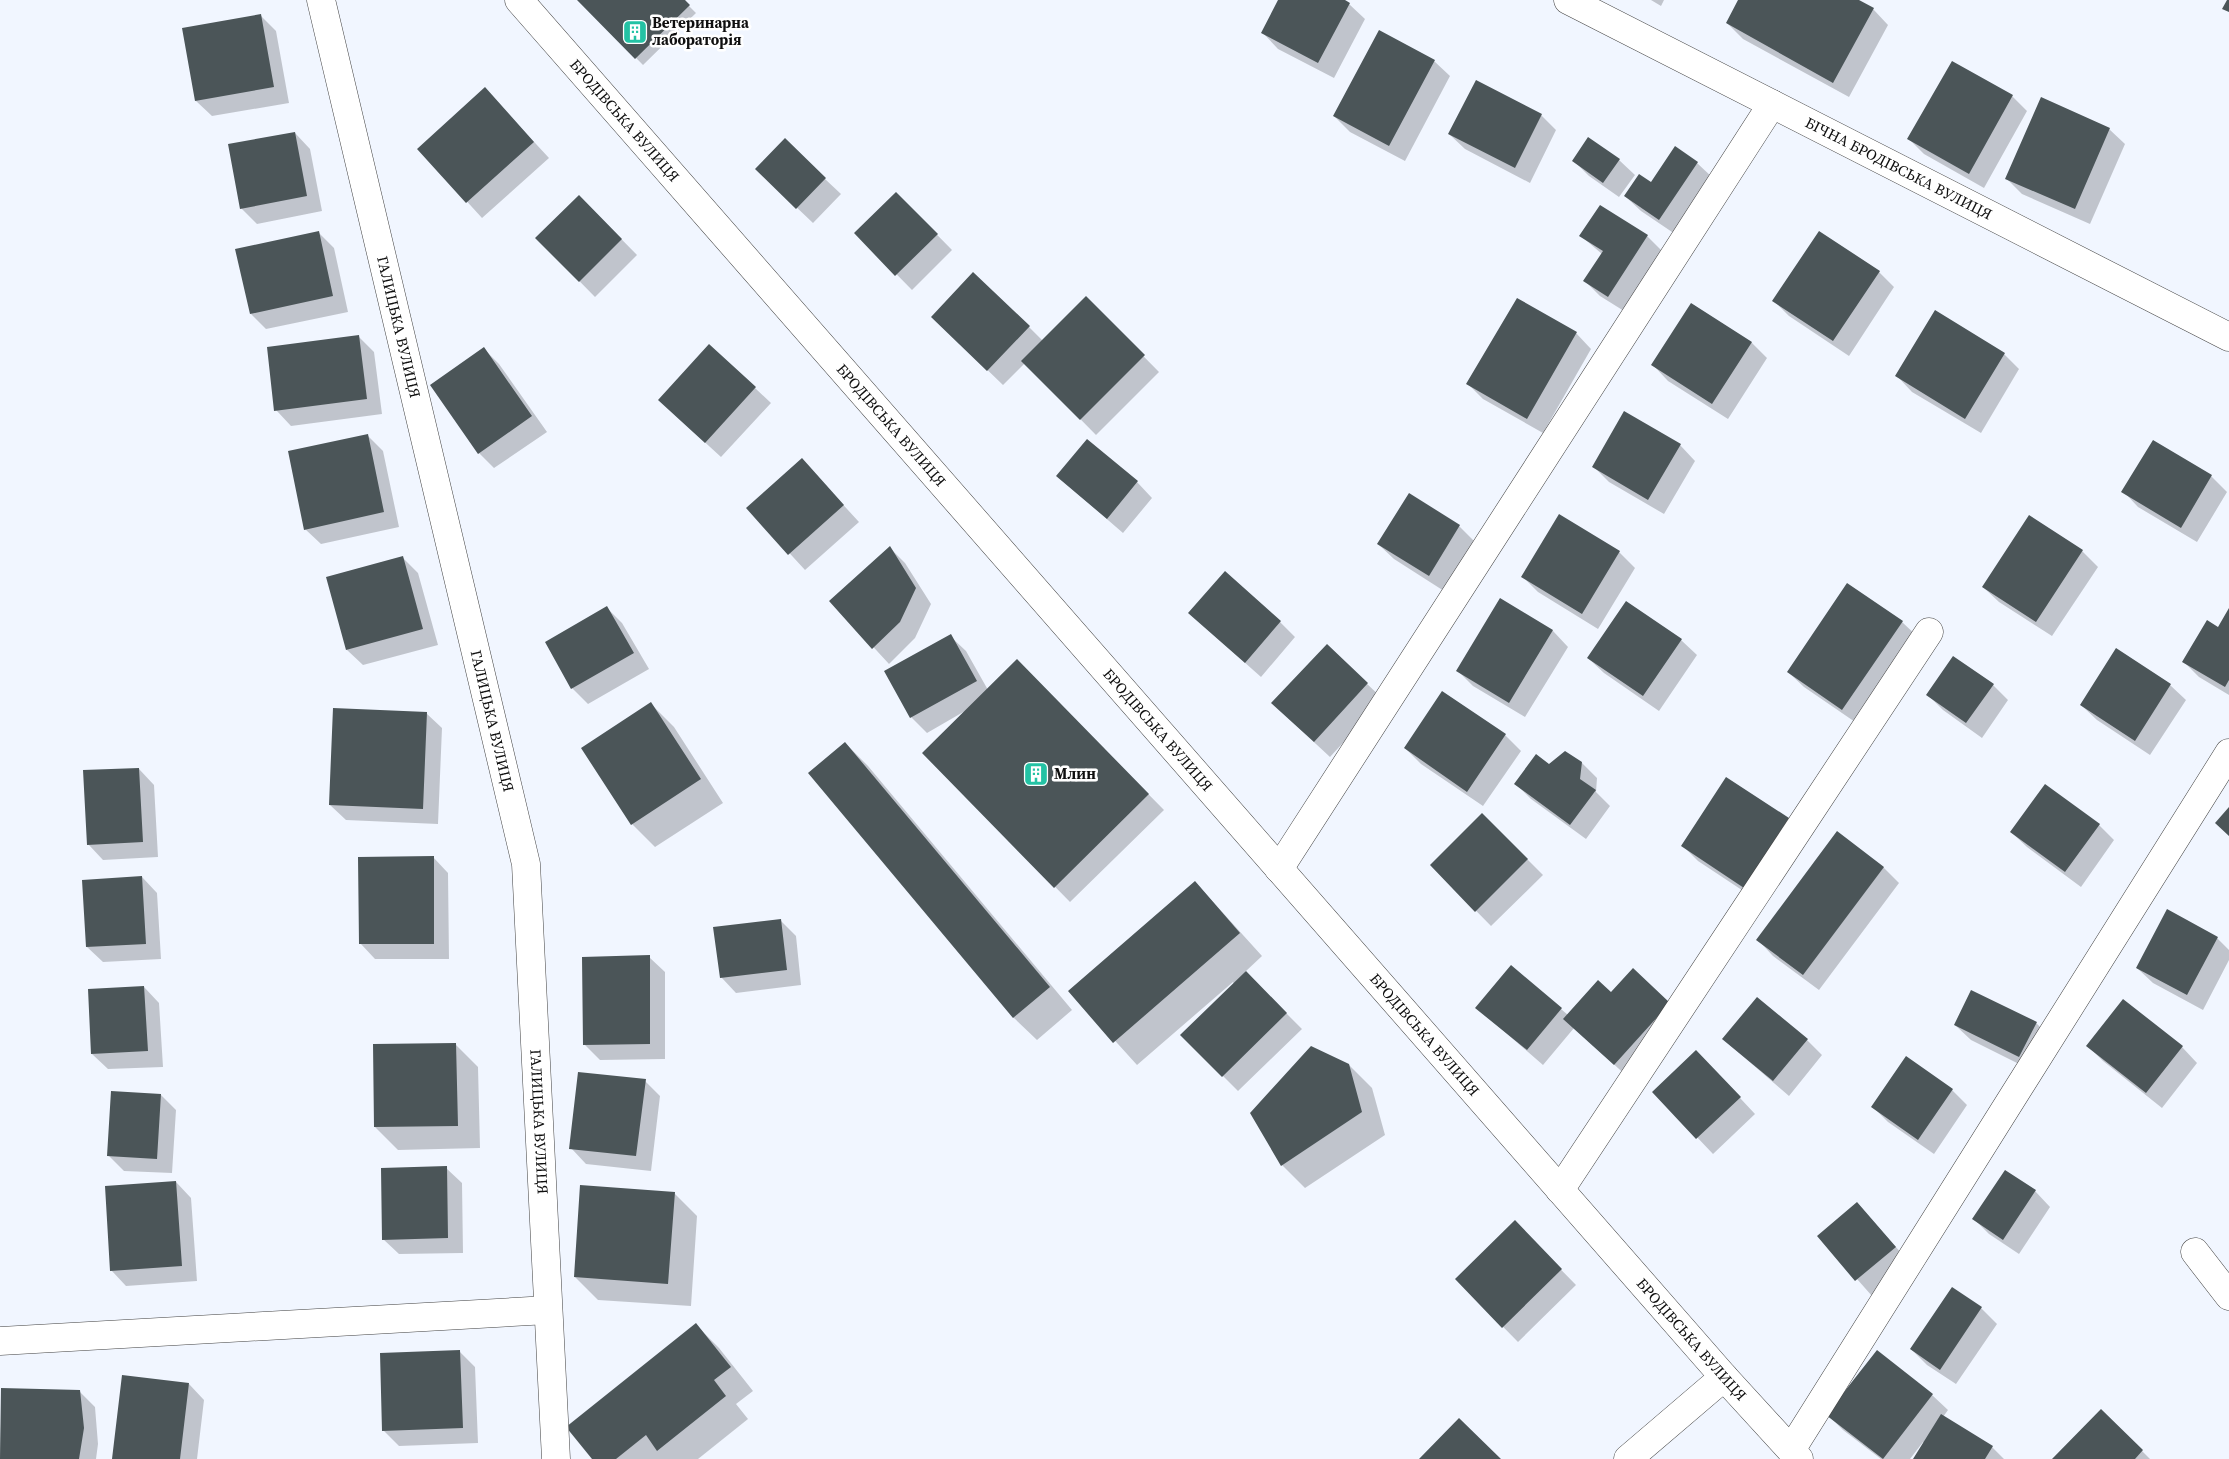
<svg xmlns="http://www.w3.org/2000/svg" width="2229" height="1459" font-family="'Source Serif 4',serif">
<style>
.shadow{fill:#0003}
.building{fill:#4b5558}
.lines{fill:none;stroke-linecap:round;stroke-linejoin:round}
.minor-casing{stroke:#424242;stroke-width:29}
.minor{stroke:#fff;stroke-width:28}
.labels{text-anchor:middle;stroke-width:5;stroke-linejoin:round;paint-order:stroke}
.poi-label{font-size:15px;font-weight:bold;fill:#0f0f0f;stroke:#fff;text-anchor:start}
.street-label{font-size:15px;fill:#0f0f0f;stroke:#fff}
</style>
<rect width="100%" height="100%" fill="#f1f6ff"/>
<!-- shadow -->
<path class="shadow" d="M 579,0 L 683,0 L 696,13 L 643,65 Z
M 1280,0 L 1342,0 L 1349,4 L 1365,19 L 1334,78 L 1278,49 L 1263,33 Z
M 1651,0 L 1664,0 L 1661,6 Z
M 1740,0 L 1856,0 L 1873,9 L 1888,25 L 1849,97 L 1743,39 L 1727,23 Z
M 260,15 L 276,31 L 289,103 L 212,116 L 196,101 L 183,29 Z
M 1434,61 L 1450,76 L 1405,161 L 1350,132 L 1334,116 Z
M 485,89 L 549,158 L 482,218 L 419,149 Z
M 2012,96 L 2027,111 L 1984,188 L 1924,154 L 1909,139 Z
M 1541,115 L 1556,130 L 1530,183 L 1465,149 L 1449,134 Z
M 2109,129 L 2125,144 L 2090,224 L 2022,194 L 2007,179 Z
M 295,133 L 310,149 L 322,211 L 257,224 L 241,208 Z
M 1619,160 L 1635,175 L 1619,197 L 1589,176 L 1574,161 Z
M 1697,163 L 1713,178 L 1675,234 L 1641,211 L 1625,196 Z
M 825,179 L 841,194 L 813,223 L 772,184 Z
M 896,193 L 952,250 L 912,290 L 856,233 Z
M 579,196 L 637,255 L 595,297 L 537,238 Z
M 1600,206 L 1647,236 L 1663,252 L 1624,311 L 1600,296 L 1585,281 L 1602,254 L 1581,236 Z
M 319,233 L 334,248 L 348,312 L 266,329 L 251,314 Z
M 1879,272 L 1894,287 L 1849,356 L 1789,316 L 1774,301 Z
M 1086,298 L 1159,372 L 1096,435 L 1025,363 L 1003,385 L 948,332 L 1029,327 L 1043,341 Z
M 1692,304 L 1752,343 L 1767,358 L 1728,419 L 1668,381 L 1653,365 Z
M 1576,333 L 1591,349 L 1543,433 L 1483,399 L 1468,384 Z
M 359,337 L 374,352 L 382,414 L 291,426 L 276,410 Z
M 484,349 L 499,364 L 547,432 L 494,468 L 479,453 Z
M 2004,354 L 2019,369 L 1981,433 L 1912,392 L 1897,376 Z
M 755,388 L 771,403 L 721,457 L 675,415 Z
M 367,435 L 383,451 L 399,527 L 321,544 L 305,529 Z
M 1680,445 L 1695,461 L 1664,514 L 1609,482 L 1593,466 Z
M 802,460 L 859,522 L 805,570 L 748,508 Z
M 1057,476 L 1137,482 L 1152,498 L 1123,533 Z
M 2211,476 L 2227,492 L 2197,542 L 2138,507 L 2123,491 Z
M 1409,495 L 1459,526 L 1475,542 L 1444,591 L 1394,559 L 1378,544 Z
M 890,548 L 905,563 L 931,604 L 915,638 L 889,664 L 831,601 Z
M 2082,551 L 2098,567 L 2052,636 L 1999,602 L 1983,587 Z
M 1619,552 L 1635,568 L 1598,629 L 1538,592 L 1522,576 Z
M 403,558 L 418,573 L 438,645 L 363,665 L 347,650 Z
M 1501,600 L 1553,631 L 1568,647 L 1525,717 L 1473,686 L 1458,671 Z
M 607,608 L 622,623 L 649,669 L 588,704 L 572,688 L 546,643 Z
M 2229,610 L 2229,695 L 2199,677 L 2184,662 L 2219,628 Z
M 1189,613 L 1280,622 L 1295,637 L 1261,677 Z
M 1902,622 L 1918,637 L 1858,724 L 1804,687 L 1788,672 Z
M 950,636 L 966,651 L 988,690 L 1017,661 L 1164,810 L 1070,902 L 924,753 L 965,711 L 927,733 L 911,717 L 886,672 Z
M 1681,640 L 1697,655 L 1659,711 L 1604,673 L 1588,658 Z
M 1327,646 L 1383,699 L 1330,757 L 1288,718 Z
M 1993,685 L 2008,700 L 1982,738 L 1943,710 L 1928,695 Z
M 2170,685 L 2186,700 L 2150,755 L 2097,720 L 2081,705 Z
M 1443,692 L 1505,735 L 1521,751 L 1483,806 L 1421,764 L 1405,748 Z
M 651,704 L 674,727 L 723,803 L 655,847 L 632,824 Z
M 426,713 L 442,728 L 438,824 L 346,820 L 330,805 Z
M 845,743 L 868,766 L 1072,1010 L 1037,1040 L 1014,1018 L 810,773 Z
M 1582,763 L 1597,778 L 1596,792 L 1610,806 L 1586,839 L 1531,799 L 1516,784 L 1550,766 Z
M 139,769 L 154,785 L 158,857 L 103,860 L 88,844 Z
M 1726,779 L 1788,819 L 1804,835 L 1760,902 L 1698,861 L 1682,845 Z
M 1482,814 L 1543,875 L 1491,926 L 1431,865 Z
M 2099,825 L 2114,840 L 2081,887 L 2027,847 L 2011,832 Z
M 433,857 L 448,873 L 449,959 L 375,959 L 360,943 Z
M 1883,867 L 1899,883 L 1819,990 L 1773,956 L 1758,940 Z
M 142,877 L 157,893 L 161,959 L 103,962 L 87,947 Z
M 1195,882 L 1262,956 L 1245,972 L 1302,1029 L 1238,1091 L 1182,1035 L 1234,984 L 1233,982 L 1137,1065 L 1070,991 Z
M 780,920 L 796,936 L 801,985 L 736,993 L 721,977 Z
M 2217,938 L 2229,950 L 2229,960 L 2203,1010 L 2153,983 L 2137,968 Z
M 649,957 L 665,972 L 665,1059 L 600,1060 L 584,1044 Z
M 144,987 L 159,1003 L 163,1067 L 108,1069 L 92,1054 Z
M 1611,993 L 1670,1004 L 1630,1079 L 1574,1028 L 1543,1065 L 1477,1008 L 1561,1009 L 1568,1015 Z
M 2036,1023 L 2052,1038 L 2035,1072 L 1971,1040 L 1955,1025 Z
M 1723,1039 L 1807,1040 L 1822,1055 L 1789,1096 Z
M 455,1044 L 478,1067 L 480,1148 L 398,1150 L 375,1127 Z
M 2088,1046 L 2182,1047 L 2197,1063 L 2162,1108 L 2103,1061 Z
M 1349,1065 L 1372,1088 L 1385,1135 L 1305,1188 L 1282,1165 Z
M 1712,1068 L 1755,1114 L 1713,1154 L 1654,1092 Z
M 645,1081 L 660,1096 L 651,1171 L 586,1164 L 571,1148 Z
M 1952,1090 L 1967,1105 L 1934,1154 L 1888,1122 L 1873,1107 Z
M 161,1095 L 176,1110 L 172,1173 L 124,1171 L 108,1155 Z
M 446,1168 L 462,1183 L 463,1253 L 399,1254 L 383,1239 Z
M 176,1182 L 191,1198 L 197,1281 L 126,1286 L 111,1270 Z
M 2035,1191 L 2050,1207 L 2019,1254 L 1989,1234 L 1974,1219 Z
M 674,1193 L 697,1216 L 691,1306 L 598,1300 L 575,1277 Z
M 1857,1203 L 1910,1263 L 1872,1296 L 1819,1236 Z
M 1530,1238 L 1576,1285 L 1518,1342 L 1456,1279 Z
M 1952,1288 L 1981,1308 L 1997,1324 L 1956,1384 L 1927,1365 L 1911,1349 Z
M 696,1325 L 719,1348 L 753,1391 L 736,1404 L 748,1419 L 698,1459 L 593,1459 Z
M 460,1352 L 475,1367 L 478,1443 L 399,1446 L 383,1430 Z
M 189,1384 L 204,1400 L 197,1459 L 113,1459 Z
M 2,1389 L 80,1392 L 95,1407 L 98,1444 L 96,1459 L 0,1459 Z
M 1932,1395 L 1948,1410 L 1943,1417 L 1992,1447 L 2004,1459 L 1915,1459 L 1924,1443 L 1923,1442 L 1910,1459 L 1881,1459 L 1843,1430 L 1828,1415 Z
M 2101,1410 L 2150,1459 L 2054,1459 Z"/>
<!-- building -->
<path class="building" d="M 577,0 L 685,0 L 690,5 L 635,59 Z
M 1278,0 L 1345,0 L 1350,3 L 1318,63 L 1261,33 Z
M 1738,0 L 1859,0 L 1874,8 L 1833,83 L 1726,23 Z
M 2227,0 L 2229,0 L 2229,12 L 2222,9 Z
M 261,14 L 274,87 L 195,101 L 182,28 Z
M 1379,30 L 1435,60 L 1389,146 L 1333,116 Z
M 1952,61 L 2013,95 L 1969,174 L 1907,139 Z
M 1476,80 L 1542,114 L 1515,168 L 1448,134 Z
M 485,87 L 534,142 L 466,203 L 417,149 Z
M 2041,97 L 2110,128 L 2075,209 L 2005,179 Z
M 295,132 L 307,196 L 240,209 L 228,144 Z
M 1588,137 L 1620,159 L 1603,183 L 1572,161 Z
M 785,138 L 826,178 L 796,209 L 755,169 Z
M 1675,146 L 1698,162 L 1659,220 L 1624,196 L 1639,174 L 1651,182 Z
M 896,192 L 938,234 L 895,276 L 854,233 Z
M 579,195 L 622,239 L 579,282 L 535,238 Z
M 1600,205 L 1648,235 L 1608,297 L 1583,281 L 1603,251 L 1579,236 Z
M 319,231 L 333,296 L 250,314 L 235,249 Z
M 1819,231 L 1880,271 L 1833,341 L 1772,301 Z
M 973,272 L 1030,326 L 987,371 L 931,317 Z
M 1086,296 L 1145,355 L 1080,420 L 1021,361 Z
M 1517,298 L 1577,332 L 1527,419 L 1466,384 Z
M 1691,303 L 1752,342 L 1712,404 L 1651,365 Z
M 1935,310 L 2005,353 L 1965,419 L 1895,376 Z
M 359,335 L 367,399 L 274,411 L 267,347 Z
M 709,344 L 756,387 L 705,443 L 658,400 Z
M 484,347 L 532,416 L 478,454 L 430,385 Z
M 1624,411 L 1681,444 L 1648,500 L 1592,467 Z
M 368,434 L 384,512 L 304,530 L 288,451 Z
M 1087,439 L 1138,481 L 1107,519 L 1056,476 Z
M 2153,440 L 2212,475 L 2181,528 L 2121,492 Z
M 802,458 L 844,505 L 788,555 L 746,508 Z
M 1409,493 L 1460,525 L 1429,576 L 1377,544 Z
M 1559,514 L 1620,551 L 1582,614 L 1521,577 Z
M 2029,515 L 2083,550 L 2036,622 L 1982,587 Z
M 890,546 L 916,588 L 900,622 L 872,649 L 829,601 Z
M 403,556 L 423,629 L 346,650 L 326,577 Z
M 1225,571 L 1281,621 L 1245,663 L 1188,613 Z
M 1847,583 L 1903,621 L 1842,710 L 1787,672 Z
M 1500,598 L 1553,630 L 1509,703 L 1456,671 Z
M 1626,601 L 1682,639 L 1643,696 L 1587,658 Z
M 607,606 L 634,653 L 571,689 L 545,642 Z
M 2229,608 L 2229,680 L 2225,687 L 2182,662 L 2207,620 L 2218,627 Z
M 951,634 L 977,681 L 910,718 L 884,671 Z
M 1327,644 L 1368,683 L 1314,742 L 1271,703 Z
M 2116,648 L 2171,684 L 2135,741 L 2080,705 Z
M 1953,656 L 1994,684 L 1966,723 L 1926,695 Z
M 1017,659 L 1149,794 L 1054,888 L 922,753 Z
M 1442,691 L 1506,734 L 1467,792 L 1404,748 Z
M 651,702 L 701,779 L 631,825 L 581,748 Z
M 333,708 L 427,712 L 423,809 L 329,805 Z
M 845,742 L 1050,987 L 1013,1018 L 808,773 Z
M 1565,751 L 1582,762 L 1580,779 L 1596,790 L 1570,825 L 1514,784 L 1536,754 L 1549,764 Z
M 139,768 L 143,842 L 87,845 L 83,770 Z
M 1726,777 L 1789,818 L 1744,888 L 1681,846 Z
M 2045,784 L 2100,824 L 2065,872 L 2010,832 Z
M 2229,807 L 2229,836 L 2215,823 Z
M 1482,813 L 1528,859 L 1475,912 L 1430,865 Z
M 1837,831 L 1884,867 L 1803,975 L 1756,940 Z
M 434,856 L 434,944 L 359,944 L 358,857 Z
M 142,876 L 146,944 L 86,947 L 82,880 Z
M 1195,881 L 1240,933 L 1113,1043 L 1068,991 Z
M 2167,909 L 2218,937 L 2187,995 L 2136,968 Z
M 781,919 L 787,970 L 720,978 L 713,927 Z
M 650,955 L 650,1044 L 583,1045 L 582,957 Z
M 1511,965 L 1562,1008 L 1527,1050 L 1475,1008 Z
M 1633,968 L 1670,1003 L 1614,1065 L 1563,1019 L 1598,980 L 1611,992 Z
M 1246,971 L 1287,1013 L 1222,1077 L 1180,1035 Z
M 144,986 L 148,1051 L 91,1054 L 88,989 Z
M 1971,990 L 2037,1022 L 2019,1057 L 1954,1025 Z
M 1757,997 L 1808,1039 L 1773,1081 L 1722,1039 Z
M 2123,999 L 2183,1046 L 2146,1093 L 2086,1046 Z
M 456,1043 L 458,1126 L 374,1127 L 373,1044 Z
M 1311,1046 L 1349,1064 L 1362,1112 L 1281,1166 L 1250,1113 Z
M 1696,1050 L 1741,1097 L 1696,1139 L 1652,1092 Z
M 1906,1056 L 1953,1089 L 1918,1140 L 1871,1107 Z
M 578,1072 L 646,1079 L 636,1156 L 569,1149 Z
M 111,1091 L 161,1094 L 157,1159 L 107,1156 Z
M 447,1166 L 448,1238 L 382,1240 L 381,1168 Z
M 2005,1170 L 2036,1190 L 2003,1240 L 1972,1219 Z
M 176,1181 L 182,1266 L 110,1271 L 105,1186 Z
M 580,1185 L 675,1192 L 668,1284 L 574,1277 Z
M 1857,1202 L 1896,1247 L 1855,1281 L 1817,1236 Z
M 1515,1220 L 1562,1269 L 1502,1328 L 1455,1279 Z
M 1952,1287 L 1982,1307 L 1940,1370 L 1910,1349 Z
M 696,1323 L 731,1367 L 714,1380 L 726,1396 L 657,1451 L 646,1435 L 616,1459 L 592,1459 L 566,1427 Z
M 460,1350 L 463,1428 L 382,1431 L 380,1353 Z
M 1877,1350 L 1933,1394 L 1883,1459 L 1826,1415 Z
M 122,1375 L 189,1383 L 180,1459 L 112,1459 Z
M 1,1388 L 80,1390 L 84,1428 L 79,1459 L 0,1459 Z
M 2101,1409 L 2143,1450 L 2135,1459 L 2052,1459 Z
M 1941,1414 L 1993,1446 L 1985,1459 L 1913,1459 Z
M 1459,1418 L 1501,1459 L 1419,1459 Z"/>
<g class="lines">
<defs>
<g id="minor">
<path id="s1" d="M 321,0 L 526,864 L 556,1459"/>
<path id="s2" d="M 519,0 L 1724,1377 L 1799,1459"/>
<path id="s3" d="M 1568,0 L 2229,337"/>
<path d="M 1279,869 L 1772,104"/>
<path d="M 1560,1190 L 1929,632"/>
<path d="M 2195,1252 L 2229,1296"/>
<path d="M 0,1341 L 548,1310"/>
<path d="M 1791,1450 L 2229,753"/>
<path d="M 1628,1459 L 1724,1377"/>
</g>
</defs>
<!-- minor casing -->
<use href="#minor" class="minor-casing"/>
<!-- minor -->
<use href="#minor" class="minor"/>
</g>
<!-- icons -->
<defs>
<symbol id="building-square" viewBox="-11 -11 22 22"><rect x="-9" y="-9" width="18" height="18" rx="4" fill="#24c2a4" stroke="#fff"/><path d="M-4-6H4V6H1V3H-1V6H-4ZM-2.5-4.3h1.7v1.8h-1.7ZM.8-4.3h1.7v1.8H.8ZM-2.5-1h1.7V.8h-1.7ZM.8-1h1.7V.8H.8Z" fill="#fff"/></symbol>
</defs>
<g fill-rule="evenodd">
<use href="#building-square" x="621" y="18" width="28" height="28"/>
<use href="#building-square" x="1022" y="760" width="28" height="28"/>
</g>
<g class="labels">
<!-- poi labels -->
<g class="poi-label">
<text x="652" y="28">Ветеринарна<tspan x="652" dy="17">лабораторія</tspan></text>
<text x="1054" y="779">Млин</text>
</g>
<!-- street labels -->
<g class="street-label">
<text dy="5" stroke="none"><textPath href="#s2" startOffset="160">БРОДІВСЬКА ВУЛИЦЯ</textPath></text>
<text dy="5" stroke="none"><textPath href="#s3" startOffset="371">БІЧНА БРОДІВСЬКА ВУЛИЦЯ</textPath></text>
<text dy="5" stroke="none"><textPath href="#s1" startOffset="336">ГАЛИЦЬКА ВУЛИЦЯ</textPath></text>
<text dy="5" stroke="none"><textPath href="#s2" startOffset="565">БРОДІВСЬКА ВУЛИЦЯ</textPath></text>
<text dy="5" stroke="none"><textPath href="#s1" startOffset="741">ГАЛИЦЬКА ВУЛИЦЯ</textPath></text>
<text dy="5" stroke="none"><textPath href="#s2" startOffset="970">БРОДІВСЬКА ВУЛИЦЯ</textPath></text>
<text dy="5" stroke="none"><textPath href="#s2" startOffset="1375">БРОДІВСЬКА ВУЛИЦЯ</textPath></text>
<text dy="5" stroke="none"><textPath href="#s1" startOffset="1146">ГАЛИЦЬКА ВУЛИЦЯ</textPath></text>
<text dy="5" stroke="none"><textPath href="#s2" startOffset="1780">БРОДІВСЬКА ВУЛИЦЯ</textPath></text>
</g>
</g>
</svg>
